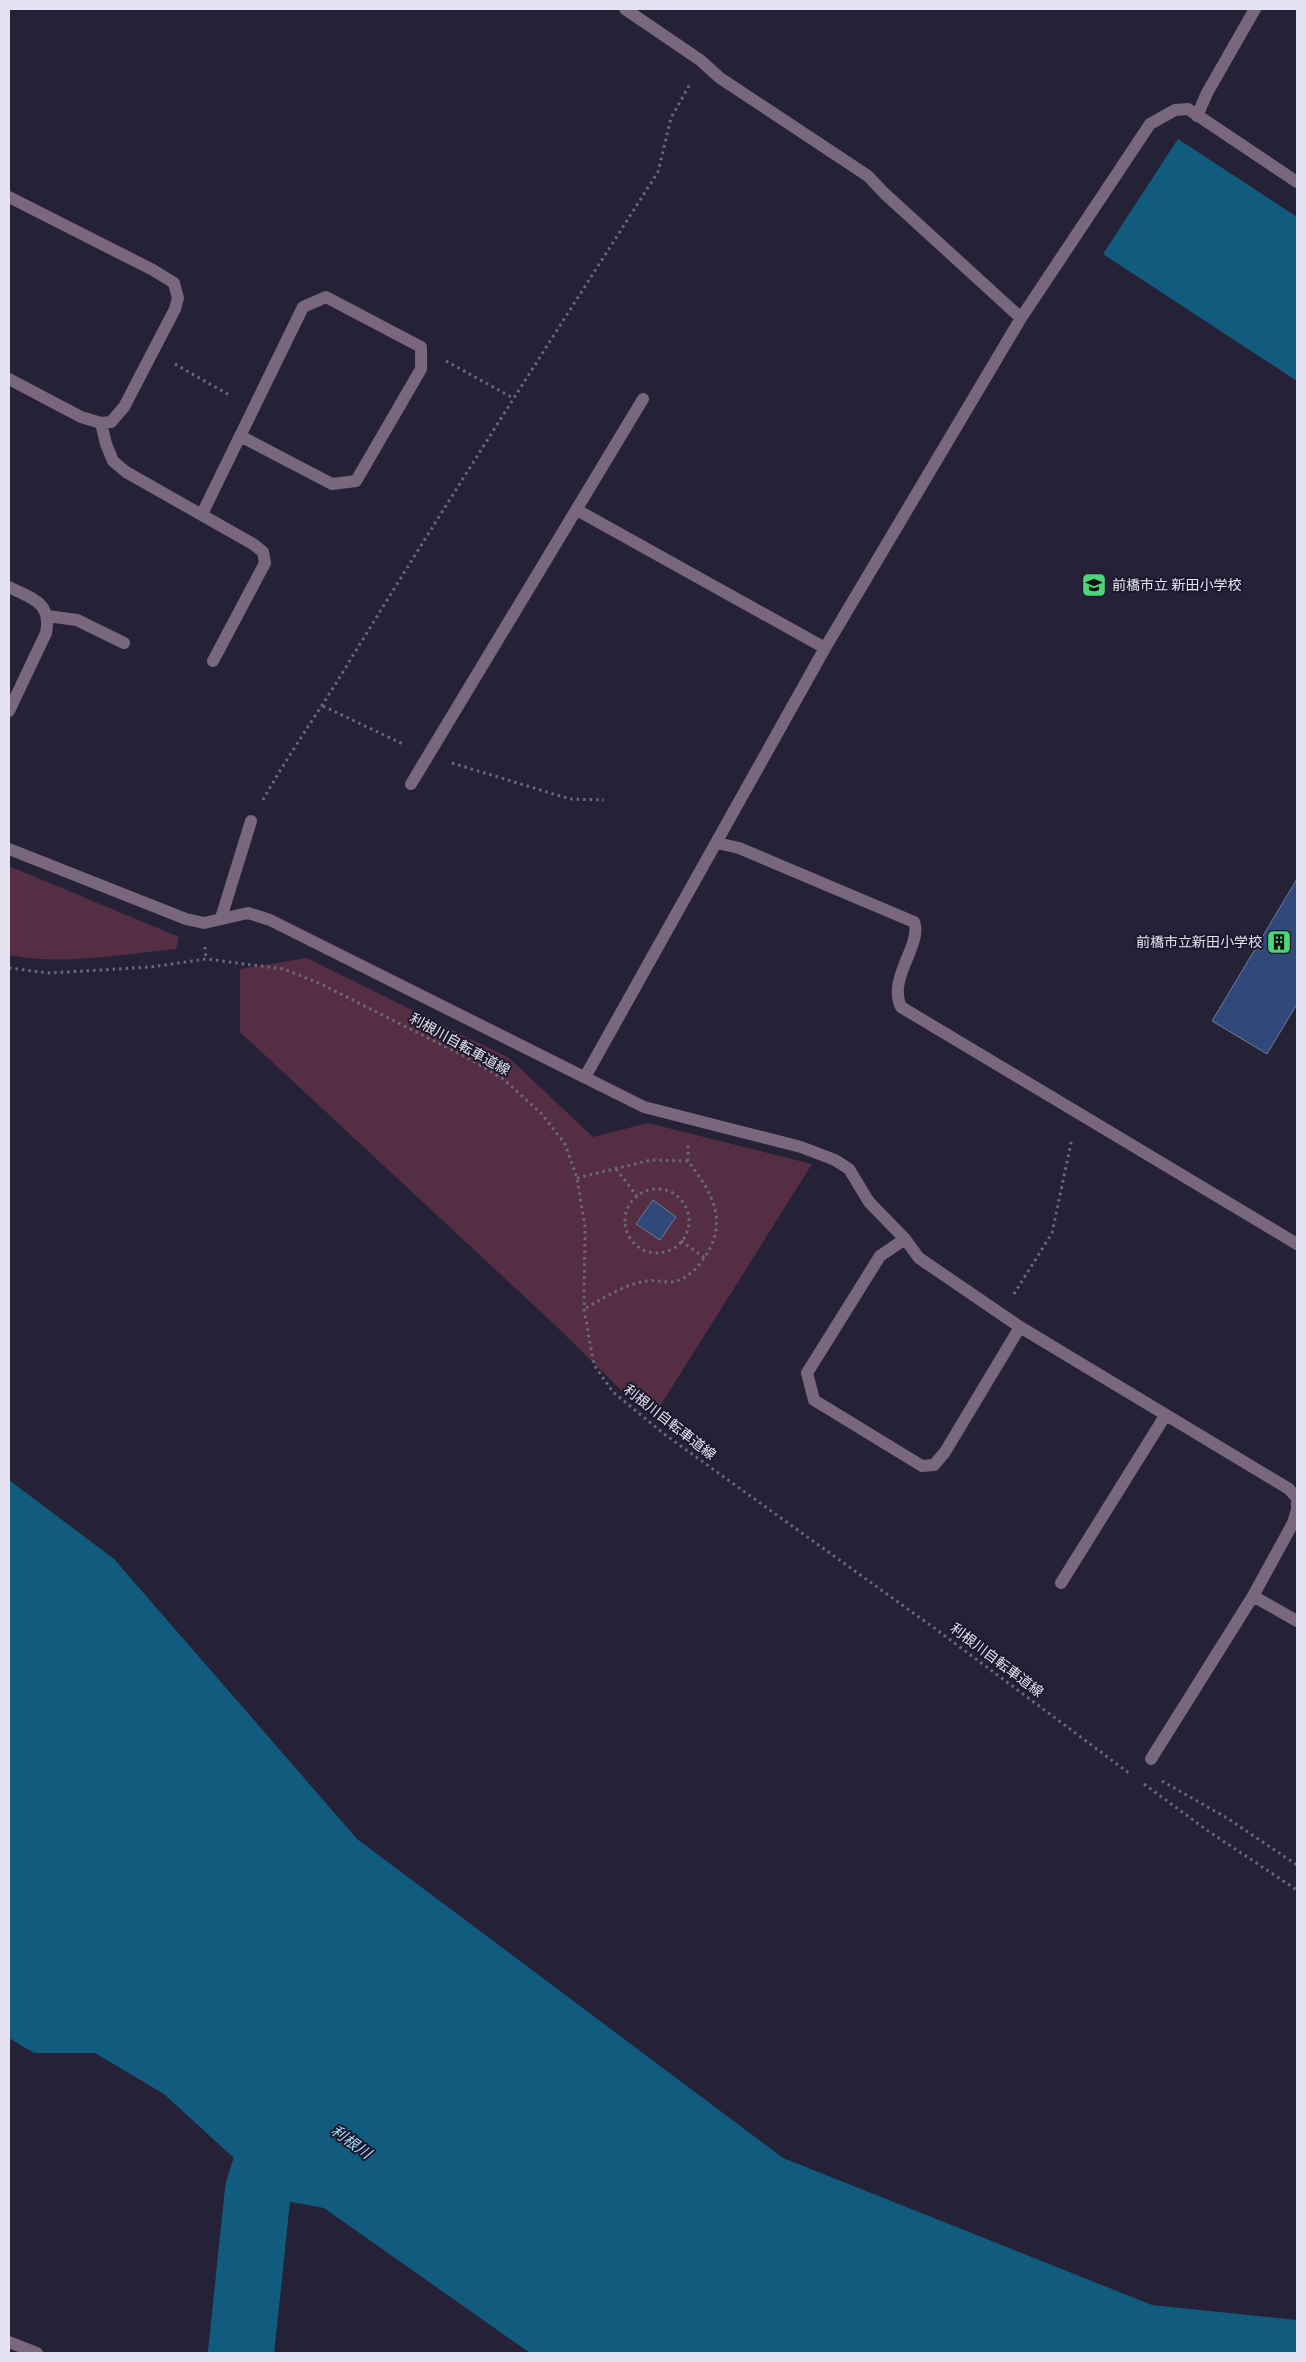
<svg xmlns="http://www.w3.org/2000/svg" width="1306" height="2362" font-family="Raleway,'Noto Sans JP',sans-serif">
<style>
.green{fill:#562e44}
.water{fill:#115c7e}
.lines{fill:none;stroke-linecap:round;stroke-linejoin:round}
.river{stroke:#115c7e;stroke-width:66}
.building{fill:#30497a;stroke:#6d7a93}
.path{stroke:#6a687b;stroke-width:3;stroke-dasharray:2.5 4;stroke-linecap:butt}
.minor{stroke:#79687d;stroke-width:12}
.labels{text-anchor:middle;stroke-width:4;stroke-linejoin:round;paint-order:stroke}
.poi-label{font-size:14px;fill:#e5e3f2;stroke:#1c182d;text-anchor:start}
.street-label{font-size:14px;fill:#e5e3f2;stroke:#1c182d}
.water-label{font-size:15px;font-style:italic;fill:#a6dcfc;stroke:#1c182d}
</style>
<rect width="100%" height="100%" fill="#252238"/>
<!-- green -->
<path class="green" d="M 9,866 L 179,937 L 176,949 C 123,954 61,966 9,955 Z
M 307,958 L 509,1058 L 593,1137 L 648,1123 L 812,1164 L 655,1414 L 623,1392 L 555,1325 L 240,1032 L 240,969 Z"/>
<!-- water -->
<path class="water" d="M 1178,139 L 1297,217 L 1297,381 L 1103,254 Z
M 9,1480 L 114,1559 L 357,1839 L 783,2158 L 1152,2305 L 1297,2320 L 1297,2353 L 530,2353 L 324,2208 L 286,2201 L 258,2190 L 247,2170 L 164,2094 L 95,2053 L 34,2053 L 9,2038 Z"/>
<g class="lines">
<!-- river -->
<path class="river" d="M 241,2353 L 258,2190 L 276,2134 L 280,2101"/>
</g>
<!-- building -->
<path class="building" d="M 1297,879 L 1297,1004 L 1267,1054 L 1212,1021 Z
M 653,1200 L 676,1217 L 660,1240 L 636,1224 Z"/>
<g class="lines">
<!-- path -->
<path class="path" d="M 446,361 L 513,398
M 175,364 L 231,396
M 323,706 L 405,745
M 452,763 L 570,799 L 604,800
M 263,800 C 289,753 321,709 349,662 C 450,497 554,335 658,172 L 671,118 L 690,84
M 205,947 L 206,959
M 9,968 L 49,973 L 151,967 L 206,959 L 284,969 L 323,985 L 468,1058 L 503,1079 L 541,1113 L 565,1144 L 577,1178 L 585,1227 L 584,1309 L 594,1365 L 613,1392 L 664,1434 L 937,1630 L 1129,1773
M 688,1161 L 688,1145
M 616,1169 L 637,1196
M 577,1178 L 651,1160 L 688,1161 C 712,1193 729,1220 705,1257 C 699,1266 688,1278 676,1281 C 667,1284 655,1279 646,1281 C 623,1285 604,1298 584,1309
M625 1221a32 32 0 1 1 64 0a32 32 0 1 1-64 0Z
M 681,1241 L 705,1258
M 1014,1294 L 1052,1233 L 1072,1138
M 1162,1781 L 1227,1818 L 1297,1865
M 1144,1784 L 1208,1831 L 1297,1890"/>
<!-- minor -->
<path class="minor" d="M 625,9 L 700,60 L 720,78 L 868,176 L 884,193 L 1021,318
M 1197,116 L 1207,93 L 1255,9
M 9,197 L 153,270 L 174,283 L 178,298 L 175,309 L 124,407 L 111,422 L 101,423 L 81,417 L 9,379
M 101,423 L 106,444 L 113,461 L 126,472 L 253,544 L 263,552 L 265,563 L 213,661
M 577,510 L 825,648
M 202,514 L 303,307 L 326,297 L 421,347 L 421,369 L 356,481 L 332,484 L 240,436
M 9,587 C 32,599 52,602 46,633 L 9,711
M 47,616 L 77,620 L 124,643
M 411,784 L 643,399
M 717,843 L 739,848 L 914,922 C 923,944 887,978 901,1007 L 1297,1244
M 9,849 L 186,919 L 204,923 L 248,913 L 270,920 L 644,1107 L 801,1147 L 835,1160 L 849,1169 L 869,1202 L 905,1239 L 919,1258 L 1020,1327 L 1289,1489 L 1297,1498 L 1297,1510 L 1293,1523 L 1253,1596 L 1151,1759
M 221,918 L 251,821
M 585,1077 L 825,648 L 1021,318 L 1150,124 L 1175,110 L 1188,109 L 1297,182
M 905,1239 L 880,1256 L 807,1373 L 814,1400 L 922,1466 L 934,1465 L 945,1452 L 1020,1327
M 1061,1583 L 1165,1416
M 1253,1596 L 1297,1621
M 9,2342 L 37,2353"/>
</g>
<!-- icons -->
<defs>
<symbol id="school-square" viewBox="-11 -11 22 22"><rect x="-9" y="-9" width="18" height="18" rx="4" fill="#4bd677" stroke="#1c182d"/><path d="M0-5L7-2L0 1L-7-2ZM-4 1L0 2.5L4 1V4Q0 6-4 4Z" fill="#111"/></symbol>
<symbol id="building-square" viewBox="-11 -11 22 22"><rect x="-9" y="-9" width="18" height="18" rx="4" fill="#4bd677" stroke="#1c182d"/><path d="M-4-6H4V6H1V3H-1V6H-4ZM-2.5-4.3h1.7v1.8h-1.7ZM.8-4.3h1.7v1.8H.8ZM-2.5-1h1.7V.8h-1.7ZM.8-1h1.7V.8H.8Z" fill="#111"/></symbol>
</defs>
<g fill-rule="evenodd">
<use href="#school-square" x="1080" y="571" width="28" height="28"/>
<use href="#building-square" x="1265" y="928" width="28" height="28"/>
</g>
<g class="labels">
<!-- poi labels -->
<g class="poi-label">
<text x="1112" y="590">前橋市立 新田小学校</text>
<text x="1262" y="947" text-anchor="end">前橋市立新田小学校</text>
</g>
<!-- street labels -->
<g class="street-label">
<text transform="translate(460 1044) rotate(29)" y="5">利根川自転車道線</text>
<text transform="translate(670 1422) rotate(38)" y="5">利根川自転車道線</text>
<text transform="translate(997 1660) rotate(37)" y="5">利根川自転車道線</text>
</g>
<!-- water labels -->
<g class="water-label">
<text transform="translate(351 2142) rotate(36)" y="5">利根川</text>
</g>
</g>
<!-- border -->
<rect width="1306" height="2362" fill="none" stroke="#e5e3f2" stroke-width="20"/>
</svg>
